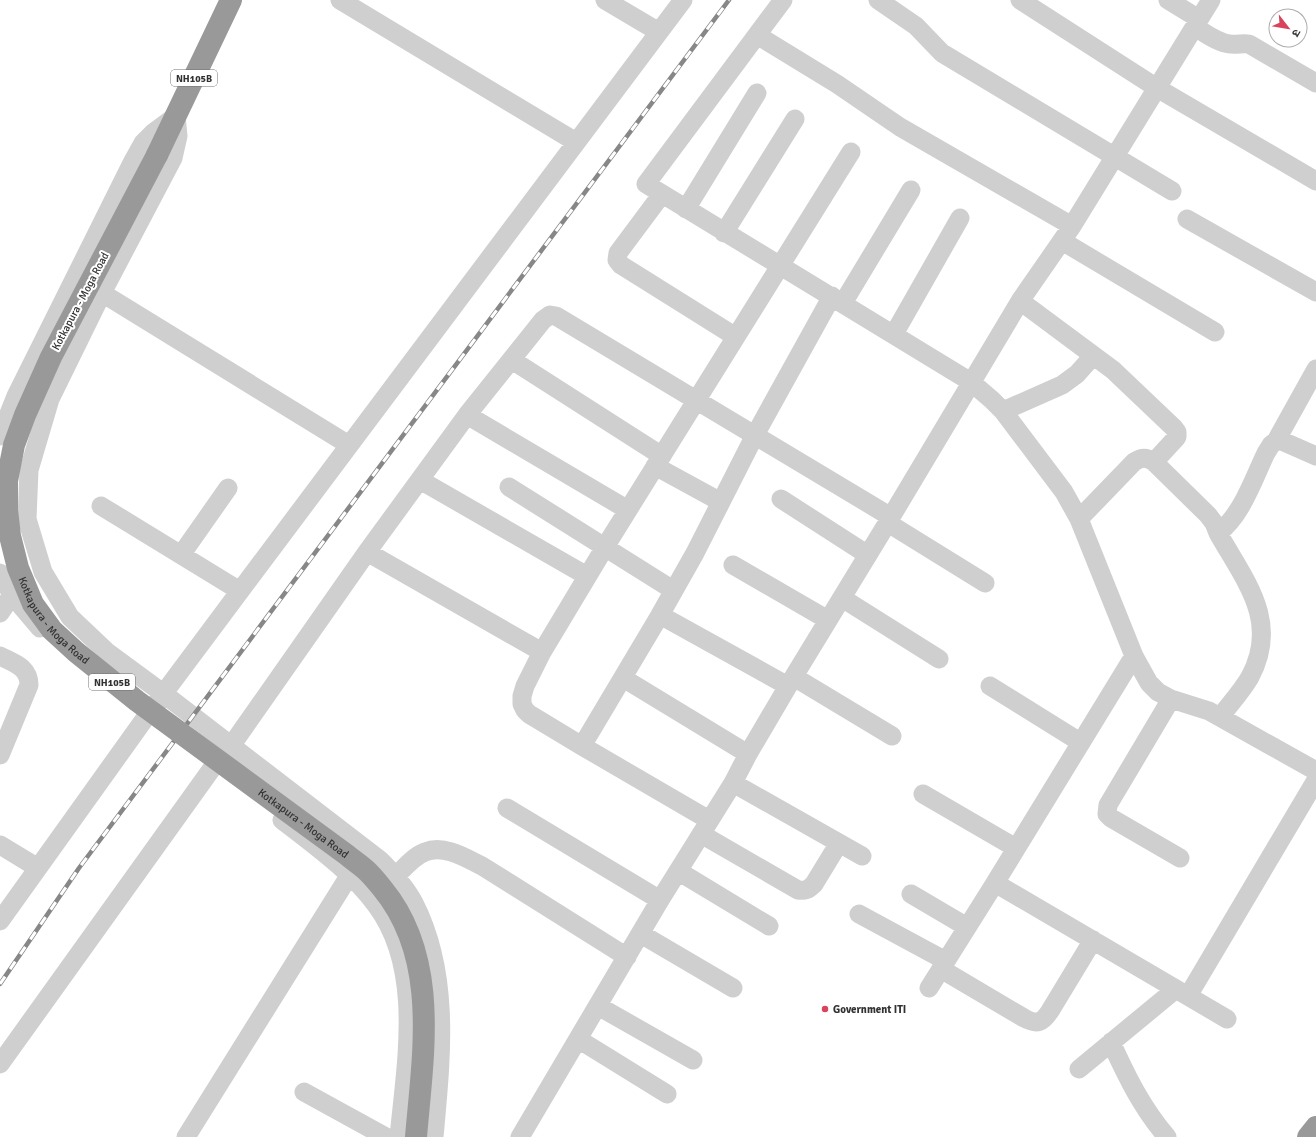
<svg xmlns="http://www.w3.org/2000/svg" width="1316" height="1137" font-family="Signika,'Noto Sans Devanagari',sans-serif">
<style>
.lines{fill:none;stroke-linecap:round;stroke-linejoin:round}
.minor{stroke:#cfcfcf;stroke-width:19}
.highway{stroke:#999;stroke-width:22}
.rail-casing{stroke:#878787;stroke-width:4.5}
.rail{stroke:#fff;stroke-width:3;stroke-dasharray:9;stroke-linecap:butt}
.highway-bridge{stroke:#999;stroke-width:22}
.poi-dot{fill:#d8445c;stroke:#fff;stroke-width:1.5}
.labels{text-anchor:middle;stroke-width:4;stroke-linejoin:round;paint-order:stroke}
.shield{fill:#fff;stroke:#707070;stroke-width:1}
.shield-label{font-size:10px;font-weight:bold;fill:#323232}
.street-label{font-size:11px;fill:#323232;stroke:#fff}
.poi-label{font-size:11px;font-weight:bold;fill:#323232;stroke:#fff;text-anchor:start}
</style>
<rect width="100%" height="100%" fill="#fff"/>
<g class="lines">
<!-- minor -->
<path class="minor" d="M 340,0 L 576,142
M 605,0 L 659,32
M 783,0 L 646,184 L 971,382 L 992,400 L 1003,411 L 1064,492 L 1079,519 L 1134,656 L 1149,683 L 1158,692 L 1171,699 L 1209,711 L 1316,771
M 878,0 L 916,26 L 942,53 L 1172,191
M 1020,0 L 1157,88 L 1316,181
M 1168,0 L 1199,19
M 1195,27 C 1205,33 1218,43 1230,44 C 1236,45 1243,43 1249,44 L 1316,83
M 757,35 L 837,84 L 900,127 L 1072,226
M 176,116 L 178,136 L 173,158 L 102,293 L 50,399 L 29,470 L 27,519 L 43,572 L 70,617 L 107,652 L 164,694 L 380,860 C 393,873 405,886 414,903 C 451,975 441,1059 434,1137
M 662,194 L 618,253 L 617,260 L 621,265 L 736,337
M 686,209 L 757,93
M 1187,219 L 1316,292
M 724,233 L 795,119
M 1062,241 L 1215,332
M 102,293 L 349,445
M 1020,301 L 1113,370 L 1174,428 L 1177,432 L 1177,437 L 1154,462
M 843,303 L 911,190
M 894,334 L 960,218
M 512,360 L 662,456
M 1003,411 L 1062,385 L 1077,374 L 1093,356
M 467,415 L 628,510
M 0,436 L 16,396 L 133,161 L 143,143 L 153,133 L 176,116
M 1276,441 L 1316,369
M 655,466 L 721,502
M 420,480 L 587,576
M 509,487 L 673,590
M 781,499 L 868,555
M 101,506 L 240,591
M 1079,519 L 1134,462 C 1142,457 1146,457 1154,462 L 1208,515 L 1214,523 L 1218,533 C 1242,515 1253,480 1266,453 L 1271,445 L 1276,441 L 1282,441 L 1316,456
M 888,523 L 985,583
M 1218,533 C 1245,581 1280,621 1250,677 C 1242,691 1230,704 1220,717
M 367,552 L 542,652
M 181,555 L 228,488
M 733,565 L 828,620
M 0,573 L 12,595 L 40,628
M 842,598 L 939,659
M 0,613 L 12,595
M 660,615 L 788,686
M 0,656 C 14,663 29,667 29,685 L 0,755
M 794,677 L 892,736
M 623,678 L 748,754
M 990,686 L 1080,742
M 1171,699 L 1108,805 L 1107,814 L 1111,818 L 1180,858
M 231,746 L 367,552 L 467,415 L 543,320 L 550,315 L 556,316 C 668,384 780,450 891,517
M 582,746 L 660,615 L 695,553 L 755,435 L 832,296
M 733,783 L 862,856
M 923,794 L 1016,848
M 507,808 L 660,900
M 282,820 C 314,845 352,872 376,905 C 424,969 406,1062 399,1137
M 709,820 L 582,746 L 529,714 L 525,710 L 522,704 L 522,696 L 525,686 L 542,652 L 605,547 L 851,152
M 701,834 L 798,890 C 805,891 808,890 814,884 L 839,843
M 0,845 L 38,868
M 678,871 L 769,926
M 396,876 C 404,868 414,856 425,852 C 444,844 466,858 482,866 L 627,957
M 995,883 L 1134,656
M 911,894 L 967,927
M 859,914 L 946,961
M 0,921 L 146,717 L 240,591 L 683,0
M 641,934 L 733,988
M 941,969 L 1024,1018 C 1037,1025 1042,1023 1050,1011 L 1093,940
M 929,988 L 995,883 L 1227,1019
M 1188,996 L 1316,780
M 598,1006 L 693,1060
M 578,1039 L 667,1094
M 1111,1042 C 1127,1077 1142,1108 1167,1137
M 0,1064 L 213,767
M 1079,1069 L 1176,989
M 304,1092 L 386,1137
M 186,1137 L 349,876
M 520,1137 L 660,900 L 733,783 L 748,754 L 788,686 L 891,517 L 1020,301 L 1072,226 L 1211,0"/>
<!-- highway -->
<path class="highway" d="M 157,155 L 231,0
M 1308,1137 L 1316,1127"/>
<defs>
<path id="rail" d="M 0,984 L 79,868 L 729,0"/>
</defs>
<!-- rail casing -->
<use href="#rail" class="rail-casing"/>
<!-- rail -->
<use href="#rail" class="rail"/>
<!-- highway-bridge -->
<path class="highway-bridge" id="s1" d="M 157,155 L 51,357 L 25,415 L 14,445 L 7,481 L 7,510 L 10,536 L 18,568 L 33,604 L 52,630 L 76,652 L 137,701 L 347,855 C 354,861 362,866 368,872 C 373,877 378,883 382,888 C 440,958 423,1053 416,1137"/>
</g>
<!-- markers -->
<circle class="poi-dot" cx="825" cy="1009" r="4"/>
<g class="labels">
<!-- shield labels -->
<g class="shield">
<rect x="171" y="70" width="46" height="16" rx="3"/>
<rect x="89" y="674" width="46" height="16" rx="3"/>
</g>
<g class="shield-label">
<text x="194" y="82">NH105B</text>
<text x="112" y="686">NH105B</text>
</g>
<!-- street labels -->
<g class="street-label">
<text transform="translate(80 301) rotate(-62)" y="4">Kotkapura - Moga Road</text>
<text dy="4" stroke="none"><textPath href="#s1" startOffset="513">Kotkapura - Moga Road</textPath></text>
<text dy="4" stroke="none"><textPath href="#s1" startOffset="837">Kotkapura - Moga Road</textPath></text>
</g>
<!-- poi labels -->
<g class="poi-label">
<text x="833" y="1013">Government ITI</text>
</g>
</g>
<!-- north arrow -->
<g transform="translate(1288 28) rotate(121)"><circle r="19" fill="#ffffff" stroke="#adadad"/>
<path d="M0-3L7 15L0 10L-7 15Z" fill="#d8445c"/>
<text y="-6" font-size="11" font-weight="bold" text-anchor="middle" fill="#323232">उ</text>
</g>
</svg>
